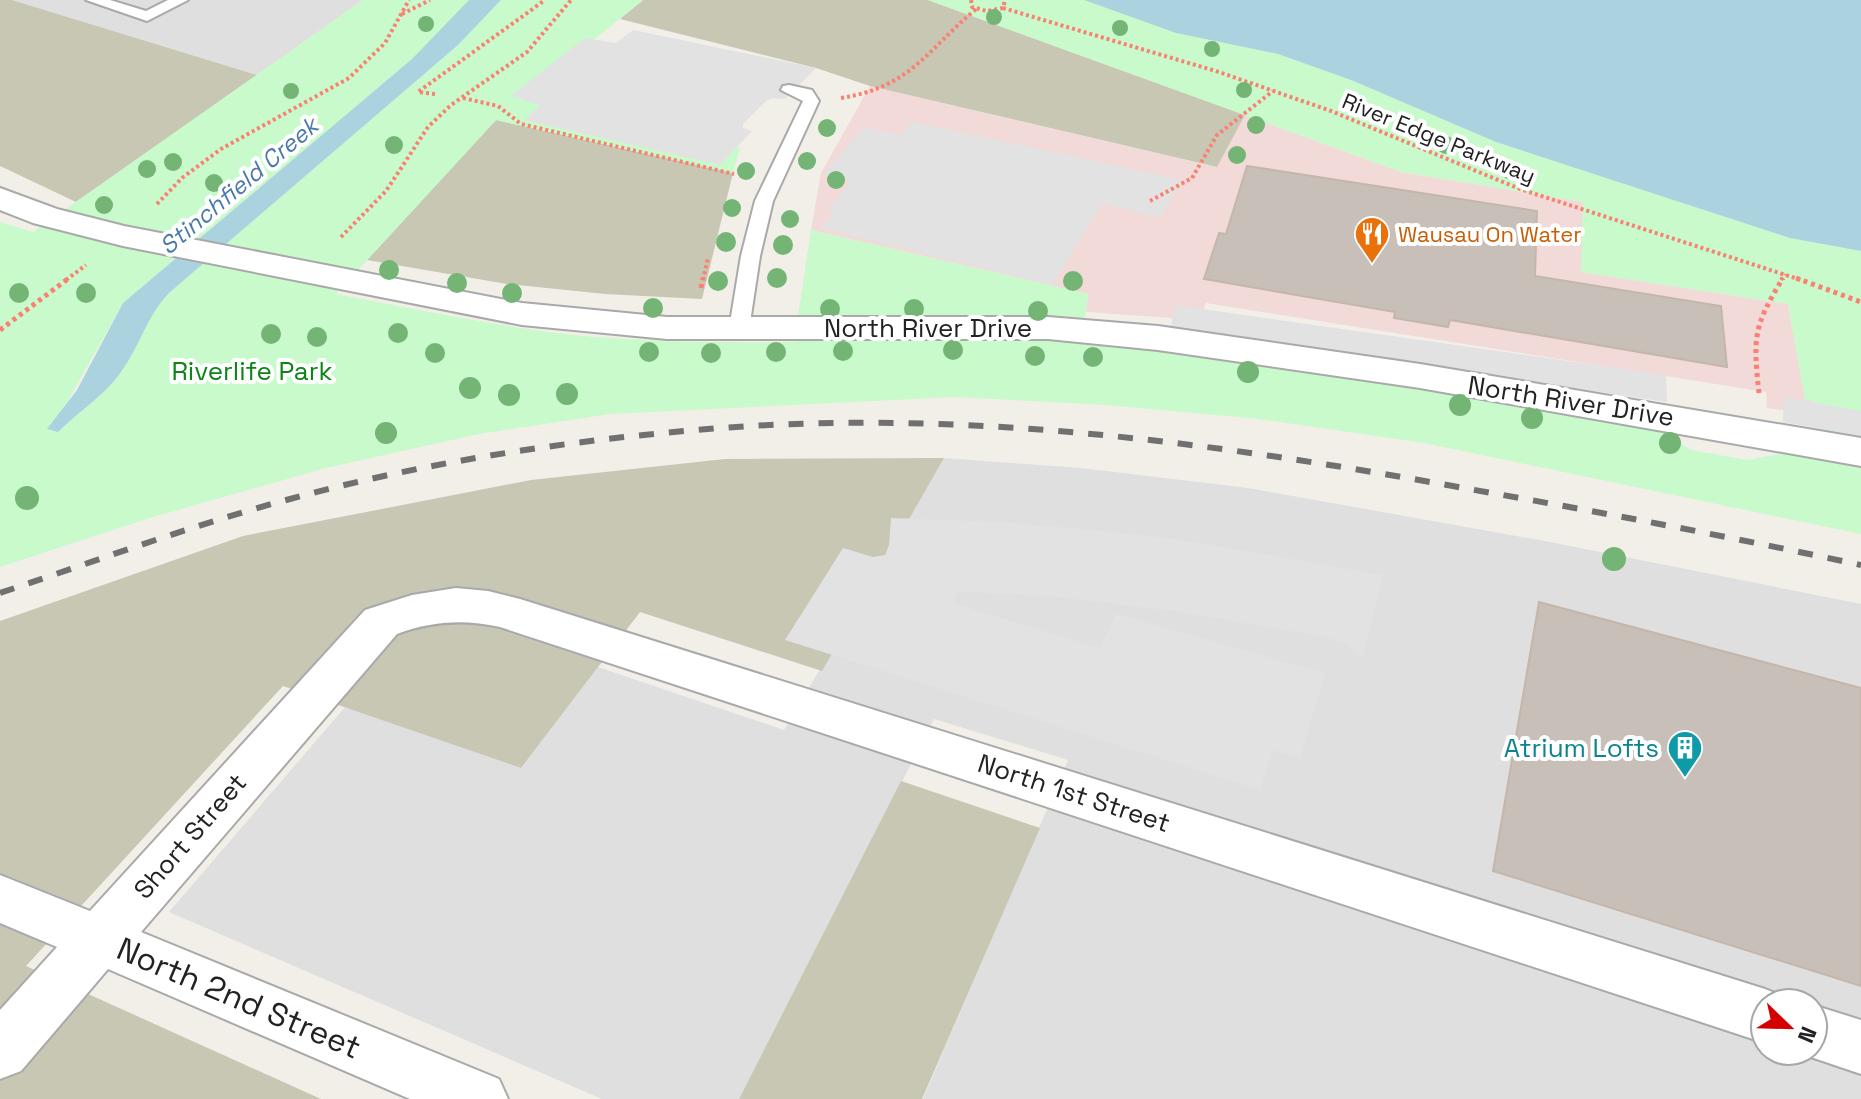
<svg xmlns="http://www.w3.org/2000/svg" width="1861" height="1099" font-family="'Space Grotesk',sans-serif">
<style>
.residential{fill:#e0dfdf;fill-rule:evenodd}
.commercial{fill:#f2dad9}
.construction{fill:#c7c7b4}
.park{fill:#c8facc}
.parking{fill:#e2e2e2}
.water{fill:#aad3df}
.building{fill:#c7bfb8;stroke:#c4b6ab;stroke-width:2}
.lines{fill:none;stroke-linecap:round;stroke-linejoin:round}
.lane-casing{stroke:#a9a9a9;stroke-width:4}
.street-casing{stroke:#a9a9a9;stroke-width:4}
.path-far1{stroke:#fa8072;stroke-width:4;stroke-dasharray:3 3;stroke-linecap:butt}
.path{stroke:#fa8072;stroke-width:5;stroke-dasharray:4 4;stroke-linecap:butt}
.lane{fill:#fff;fill-rule:evenodd}
.street{fill:#fff;fill-rule:evenodd}
.rail{stroke:#707070;stroke-width:6;stroke-dasharray:15 15;stroke-linecap:butt}
.tree{fill:#74b475}
.labels{text-anchor:middle;stroke-width:8;stroke-linejoin:round;paint-order:stroke}
.far-street-label{font-size:22px;fill:#222;stroke:#fff}
.far-food-label{font-size:22px;fill:#c56008;stroke:#fff;text-anchor:start}
.far-water-label{font-size:24px;font-style:italic;fill:#4a7aab;stroke:#fff}
.street-label{font-size:26px;fill:#222;stroke:#fff}
.park-label{font-size:26px;fill:#0c8416;stroke:#fff}
.culture-label{font-size:26px;fill:#0d838f;stroke:#fff;text-anchor:end}
.near-street-label{font-size:32px;fill:#222;stroke:#fff}
</style>
<rect width="100%" height="100%" fill="#f2efe9"/>
<!-- residential -->
<path class="residential" d="M 12,0 L 363,0 L 257,75 Z
M 944,458 L 1081,468 L 1248,488 L 1550,542 L 1861,604 L 1861,1099 L 923,1099 L 1068,760 L 934,719 L 739,1099 L 602,1099 L 169,912 L 345,707 L 521,768 L 598,667 L 784,730 ZM 1765,1003 L 1813,1003 L 1813,1051 L 1765,1051 Z"/>
<!-- commercial -->
<path class="commercial" d="M 870,86 L 1216,167 L 1245,115 L 1401,172 L 1584,202 L 1582,272 L 1788,304 L 1805,399 L 1813,401 L 1815,414 L 1767,408 L 1766,392 L 1206,303 L 1201,320 L 1086,312 L 1088,294 L 811,230 L 821,173 Z"/>
<!-- construction -->
<path class="construction" d="M 0,0 L 12,0 L 257,75 L 76,202 L 0,166 Z
M 643,0 L 928,0 L 1245,115 L 1217,167 L 870,86 L 816,68 L 620,19 Z
M 496,120 L 733,173 L 702,299 L 605,294 L 507,284 L 367,260 Z
M 944,458 L 822,671 L 640,612 L 521,768 L 283,686 L 26,966 L 321,1099 L 0,1099 L 0,621 L 243,536 L 531,480 L 725,459 Z
M 901,781 L 1040,828 L 922,1099 L 739,1099 Z"/>
<!-- park -->
<path class="park" d="M 363,0 L 469,0 L 412,59 L 123,303 L 70,397 L 58,432 C 78,412 104,396 121,372 C 139,345 146,316 169,293 L 458,45 L 501,0 L 643,0 L 522,98 L 740,148 L 733,173 L 496,120 L 336,294 C 421,310 507,329 594,337 C 661,342 728,343 794,342 L 811,230 L 1088,294 L 1082,344 L 1191,354 L 1550,407 L 1664,433 L 1691,450 L 1747,460 L 1786,453 L 1824,460 L 1813,401 L 1805,400 L 1788,304 L 1581,272 L 1583,202 L 1401,172 L 928,0 L 1084,0 L 1176,33 L 1278,54 L 1351,80 L 1496,142 L 1790,238 L 1861,251 L 1861,534 L 1424,443 L 1259,419 L 1107,405 L 954,397 L 610,414 L 479,434 L 326,468 L 153,517 L 0,567 L 0,222 L 33,232 Z"/>
<!-- parking -->
<path class="parking" d="M 633,30 L 816,68 L 785,99 L 773,98 L 766,101 L 743,124 L 743,128 L 752,131 L 720,165 L 524,120 L 540,105 L 511,96 L 585,38 L 616,43 Z
M 912,122 L 1182,180 L 1161,217 L 1102,204 L 1052,285 L 821,228 L 832,214 L 829,208 L 851,181 L 823,174 L 863,127 L 901,135 Z
M 1174,305 L 1666,375 L 1667,402 L 1171,328 Z
M 1784,397 L 1861,411 L 1861,436 L 1783,422 Z
M 891,518 L 1001,522 L 1114,532 L 1182,540 L 1384,575 L 1362,658 L 1348,645 L 1325,637 L 1173,611 L 1058,597 L 968,592 L 959,592 L 954,597 L 959,605 L 1100,648 L 1116,614 L 1325,673 L 1300,758 L 1273,750 L 1260,790 L 785,640 L 843,548 L 873,557 L 885,555 L 889,545 Z"/>
<!-- water -->
<path class="water" d="M 469,0 L 501,0 L 458,45 L 169,293 C 146,317 140,346 121,372 C 104,396 78,412 58,432 L 47,429 L 77,390 L 123,303 L 412,59 Z
M 1084,0 L 1861,0 L 1861,251 L 1790,238 L 1496,142 L 1351,80 L 1278,54 L 1176,33 Z"/>
<!-- building -->
<path class="building" d="M 1247,166 L 1537,211 L 1535,276 L 1721,306 L 1727,367 L 1450,320 L 1448,327 L 1394,318 L 1395,312 L 1204,279 L 1219,233 L 1226,234 Z
M 1539,602 L 1861,688 L 1861,986 L 1493,871 Z"/>
<g class="lines">
<defs>
<path id="lane" d="M 86,0 L 110,0 L 146,11 L 168,0 L 188,0 L 147,21 Z
M 789,85 L 812,90 L 819,101 L 773,201 L 760,256 L 749,329 L 739,335 L 729,329 L 741,256 L 755,201 L 803,101 L 781,90 L 783,86 Z"/>
<path id="street" d="M 0,188 L 57,209 L 124,226 L 522,303 L 667,317 L 1048,317 L 1158,326 L 1420,364 L 1861,438 L 1861,466 L 1420,388 L 1158,350 L 1048,339 L 667,339 L 522,325 L 123,246 L 33,223 L 0,210 Z
M 456,588 L 488,591 L 520,599 L 1765,989 L 1785,997 L 1788,1003 L 1765,1003 L 1765,1043 L 500,627 C 464,619 431,621 397,634 L 141,932 L 499,1079 L 508,1099 L 410,1099 L 108,969 L 21,1071 L 0,1079 L 0,1010 L 57,947 L 0,923 L 0,875 L 90,911 L 365,610 L 412,595 Z
M 1813,1005 L 1861,1020 L 1861,1074 L 1793,1051 L 1813,1051 Z"/>
</defs>
<!-- lane casing -->
<use href="#lane" class="lane-casing"/>
<!-- street casing -->
<use href="#street" class="street-casing"/>
<!-- path-far1 -->
<path class="path-far1" d="M 971,0 L 972,7 L 987,11 L 1003,8 L 1005,0
M 1003,8 L 1219,72 L 1331,111 L 1520,189 L 1801,280
M 402,14 L 430,0
M 435,94 L 418,92 L 545,0
M 463,98 L 498,106 L 521,124 L 734,174
M 841,98 C 911,87 926,51 976,9
M 1150,201 L 1192,178 L 1217,135 L 1273,91
M 157,204 L 182,178 L 221,149 L 349,78 L 385,43 L 409,0
M 341,237 L 386,191 L 428,127 L 451,105 L 527,52 L 571,0
M 66,280 L 86,265
M 703,280 L 708,258
M 1781,280 L 1785,274"/>
<!-- path -->
<path class="path" d="M 1796,278 L 1861,302
M 701,288 L 703,278
M 0,330 L 69,278
M 1759,393 C 1753,338 1753,327 1783,278"/>
<!-- lane -->
<use href="#lane" class="lane"/>
<!-- street -->
<use href="#street" class="street"/>
<!-- rail -->
<path class="rail" d="M 0,593 C 96,561 192,525 290,499 C 429,461 577,439 721,428 C 973,409 1222,444 1469,489 C 1600,512 1731,537 1861,565"/>
</g>
<!-- trees -->
<g class="tree">
<circle cx="994" cy="17" r="8"/>
<circle cx="426" cy="24" r="8"/>
<circle cx="1120" cy="28" r="8"/>
<circle cx="1212" cy="49" r="8"/>
<circle cx="1244" cy="90" r="8"/>
<circle cx="291" cy="91" r="8"/>
<circle cx="1256" cy="125" r="9"/>
<circle cx="827" cy="128" r="9"/>
<circle cx="394" cy="145" r="9"/>
<circle cx="1446" cy="145" r="9"/>
<circle cx="1237" cy="155" r="9"/>
<circle cx="807" cy="161" r="9"/>
<circle cx="173" cy="162" r="9"/>
<circle cx="147" cy="169" r="9"/>
<circle cx="1509" cy="170" r="9"/>
<circle cx="746" cy="171" r="9"/>
<circle cx="836" cy="180" r="9"/>
<circle cx="214" cy="183" r="9"/>
<circle cx="104" cy="205" r="9"/>
<circle cx="732" cy="208" r="9"/>
<circle cx="790" cy="219" r="9"/>
<circle cx="726" cy="242" r="10"/>
<circle cx="783" cy="245" r="10"/>
<circle cx="389" cy="270" r="10"/>
<circle cx="777" cy="278" r="10"/>
<circle cx="718" cy="281" r="10"/>
<circle cx="1073" cy="281" r="10"/>
<circle cx="457" cy="283" r="10"/>
<circle cx="19" cy="293" r="10"/>
<circle cx="86" cy="293" r="10"/>
<circle cx="512" cy="293" r="10"/>
<circle cx="653" cy="308" r="10"/>
<circle cx="830" cy="309" r="10"/>
<circle cx="914" cy="309" r="10"/>
<circle cx="1038" cy="311" r="10"/>
<circle cx="398" cy="333" r="10"/>
<circle cx="271" cy="334" r="10"/>
<circle cx="317" cy="337" r="10"/>
<circle cx="953" cy="350" r="10"/>
<circle cx="843" cy="351" r="10"/>
<circle cx="649" cy="352" r="10"/>
<circle cx="776" cy="352" r="10"/>
<circle cx="435" cy="353" r="10"/>
<circle cx="711" cy="353" r="10"/>
<circle cx="1035" cy="356" r="10"/>
<circle cx="1093" cy="357" r="10"/>
<circle cx="1248" cy="372" r="11"/>
<circle cx="470" cy="388" r="11"/>
<circle cx="567" cy="394" r="11"/>
<circle cx="509" cy="395" r="11"/>
<circle cx="1460" cy="405" r="11"/>
<circle cx="1532" cy="418" r="11"/>
<circle cx="386" cy="433" r="11"/>
<circle cx="1670" cy="443" r="11"/>
<circle cx="27" cy="498" r="12"/>
<circle cx="1614" cy="559" r="12"/>
</g>
<!-- icons -->
<defs>
<symbol id="restaurant-pin" viewBox="-11 -11 22 30"><path d="M0 17L-7.5 6A9.5 9.5 0 1 1 7.5 6Z" fill="#e8710a" stroke="#fff"/><path d="M-5-6h1v4h1v-4h1v4h1v-4h1v5L-1.5 .5V6h-2V.5L-5-1ZM5-6V6H3V1.5H1.5Q1.5-4 5-6Z" fill="#fff"/></symbol>
<symbol id="building-pin" viewBox="-11 -11 22 30"><path d="M0 17L-7.5 6A9.5 9.5 0 1 1 7.5 6Z" fill="#0f9aa8" stroke="#fff"/><path d="M-4-6H4V6H1V3H-1V6H-4ZM-2.5-4.3h1.7v1.8h-1.7ZM.8-4.3h1.7v1.8H.8ZM-2.5-1h1.7V.8h-1.7ZM.8-1h1.7V.8H.8Z" fill="#fff"/></symbol>
</defs>
<g fill-rule="evenodd">
<use href="#restaurant-pin" x="1352" y="214" width="40" height="54"/>
<use href="#building-pin" x="1665" y="728" width="40" height="54"/>
</g>
<g class="labels">
<!-- far-street labels -->
<g class="far-street-label">
<text transform="translate(1439 138) rotate(22)" y="8">River Edge Parkway</text>
</g>
<!-- far-food labels -->
<g class="far-food-label">
<text x="1398" y="242">Wausau On Water</text>
</g>
<!-- far-water labels -->
<g class="far-water-label">
<text transform="translate(239 186) rotate(-40)" y="8">Stinchfield Creek</text>
</g>
<!-- street labels -->
<g class="street-label">
<text x="928" y="337">North River Drive</text>
<text transform="translate(1571 401) rotate(9)" y="9">North River Drive</text>
<text transform="translate(1074 793) rotate(18)" y="9">North 1st Street</text>
<text transform="translate(190 836) rotate(-49)" y="9">Short Street</text>
</g>
<!-- park labels -->
<g class="park-label">
<text x="252" y="380">Riverlife Park</text>
</g>
<!-- culture labels -->
<g class="culture-label">
<text x="1659" y="757">Atrium Lofts</text>
</g>
<!-- near-street labels -->
<g class="near-street-label">
<text transform="translate(239 998) rotate(23)" y="11">North 2nd Street</text>
</g>
</g>
<!-- north arrow -->
<g transform="translate(1789 1027) rotate(113)"><circle r="38" fill="#ffffff" stroke="#a7a7a7" stroke-width="2"/>
<path d="M0-6L14 30L0 20L-14 30Z" fill="#d40000"/>
<text y="-12" font-size="22" font-weight="bold" text-anchor="middle" fill="#222222">N</text>
</g>
</svg>
